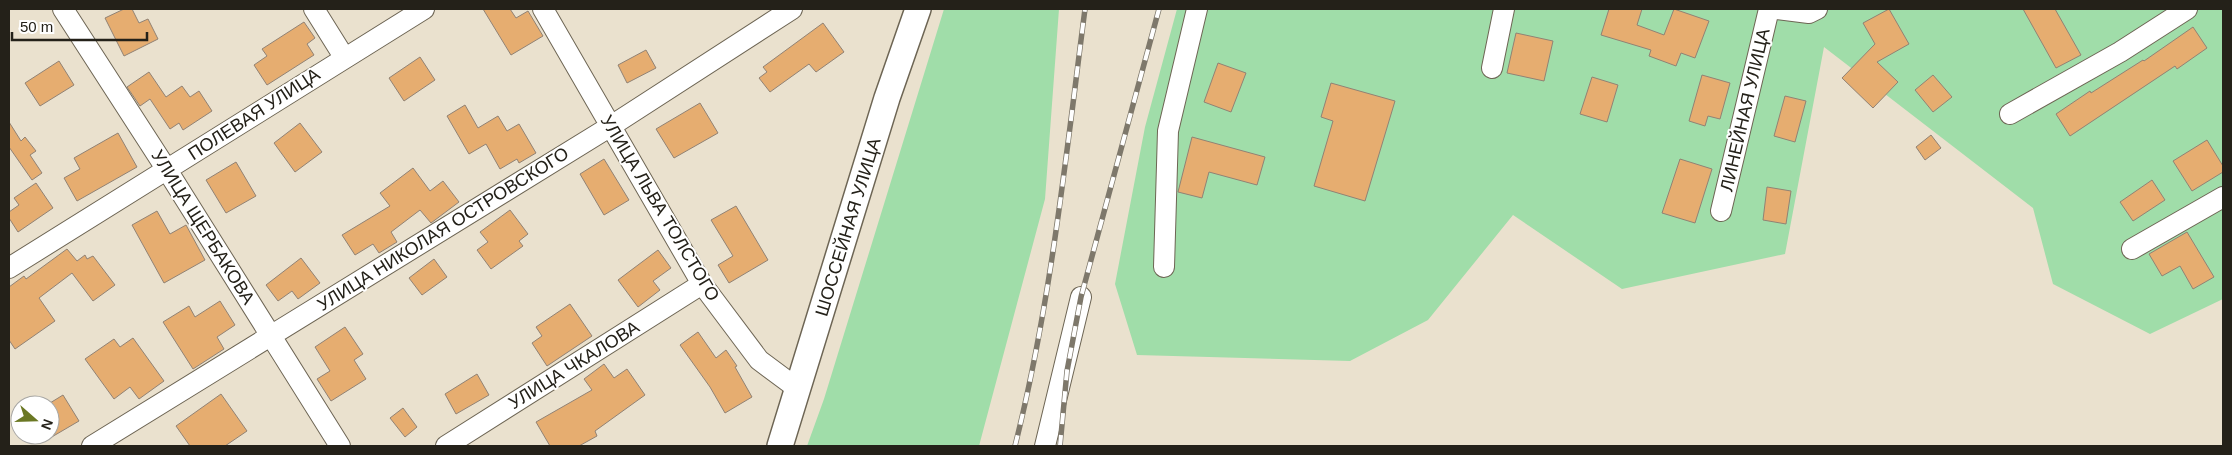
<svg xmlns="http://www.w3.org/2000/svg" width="2232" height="455" font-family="Helvetica,sans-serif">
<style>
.green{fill:#a0dda9}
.building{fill:#e6ad70;stroke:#918274}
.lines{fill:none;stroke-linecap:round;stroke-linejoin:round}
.minor-casing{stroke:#6d6554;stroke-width:22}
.major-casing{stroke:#6d6554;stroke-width:28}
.minor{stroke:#fff;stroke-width:20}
.major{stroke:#fff;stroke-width:25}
.rail-casing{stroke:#7e786b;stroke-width:5.5}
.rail{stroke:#fff;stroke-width:4;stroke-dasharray:11;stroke-linecap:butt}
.labels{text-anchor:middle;stroke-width:4;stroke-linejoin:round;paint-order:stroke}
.street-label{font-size:18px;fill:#242119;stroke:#fff}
</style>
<rect width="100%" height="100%" fill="#eae1ce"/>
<!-- green -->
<path class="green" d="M 944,9 L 1059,9 L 1045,199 L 979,446 L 807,446 L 824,399 Z
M 1177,9 L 2223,9 L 2223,299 L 2150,334 L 2053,284 L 2033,208 L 1824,47 L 1785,254 L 1622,289 L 1513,215 L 1428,320 L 1350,361 L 1137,355 L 1115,284 L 1145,127 Z"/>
<!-- building -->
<path class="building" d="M 124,9 L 132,9 L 139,23 L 148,19 L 158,39 L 124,56 L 105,18 Z
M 483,9 L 510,9 L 516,18 L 528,11 L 543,36 L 511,55 Z
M 1609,9 L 1642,9 L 1637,25 L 1664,35 L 1674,9 L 1709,21 L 1695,58 L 1681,53 L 1676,66 L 1649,56 L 1651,50 L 1601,35 Z
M 1889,9 L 1909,44 L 1877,62 L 1898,82 L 1873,108 L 1842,78 L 1875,44 L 1863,23 Z
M 2023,9 L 2055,9 L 2081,55 L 2056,68 Z
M 304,22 L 315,38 L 307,44 L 314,55 L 267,85 L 254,65 L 267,56 L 262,49 Z
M 823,23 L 844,52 L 816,72 L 809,64 L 770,92 L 759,78 L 767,72 L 763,67 Z
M 2193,27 L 2207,48 L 2177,69 L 2175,66 L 2070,136 L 2056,114 L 2090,91 L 2091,93 L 2143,60 L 2144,61 Z
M 1516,33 L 1553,41 L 1544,81 L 1507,73 Z
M 646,50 L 656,68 L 627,83 L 618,65 Z
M 420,57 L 435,80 L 404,101 L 389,78 Z
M 59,61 L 74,85 L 40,106 L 25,83 Z
M 1218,63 L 1246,73 L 1231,112 L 1204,102 Z
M 149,72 L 166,97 L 182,86 L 190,97 L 199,91 L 212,111 L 183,130 L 179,123 L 170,129 L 150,99 L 140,106 L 127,87 Z
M 1702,75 L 1730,83 L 1720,119 L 1708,116 L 1705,126 L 1689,121 Z
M 1933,75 L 1952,97 L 1933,112 L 1915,90 Z
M 1592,77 L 1618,85 L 1607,122 L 1580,114 Z
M 1331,83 L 1395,101 L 1365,201 L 1314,186 L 1333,121 L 1321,117 Z
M 1785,96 L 1806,101 L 1795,142 L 1774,136 Z
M 700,103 L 718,133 L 674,158 L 656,129 Z
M 465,105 L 478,128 L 498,116 L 507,131 L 519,124 L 536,153 L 519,163 L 517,159 L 500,169 L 486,144 L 469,154 L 447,116 Z
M 9,122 L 21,141 L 25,137 L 36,151 L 30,155 L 42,173 L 32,180 L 9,147 Z
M 300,123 L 322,152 L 295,172 L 274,143 Z
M 118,133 L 137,167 L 77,201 L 64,178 L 80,169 L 74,158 Z
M 1931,135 L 1941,148 L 1925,160 L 1916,147 Z
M 1192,137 L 1265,157 L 1257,185 L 1209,172 L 1202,198 L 1178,192 Z
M 2207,140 L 2223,166 L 2223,172 L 2192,191 L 2173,161 Z
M 604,159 L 629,200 L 604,215 L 580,174 Z
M 1680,159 L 1712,169 L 1695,223 L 1662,213 Z
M 236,162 L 256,196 L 226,213 L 206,180 Z
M 413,168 L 430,191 L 443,181 L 459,202 L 431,223 L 420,210 L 391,232 L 397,242 L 379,253 L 373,244 L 355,255 L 342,235 L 390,206 L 380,193 Z
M 2152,180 L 2165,200 L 2133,221 L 2120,202 Z
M 36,183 L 53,208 L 18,232 L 9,218 L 9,212 L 19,205 L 14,198 Z
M 1767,187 L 1791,191 L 1786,224 L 1763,220 Z
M 736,206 L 768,260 L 729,283 L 718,265 L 733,256 L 711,220 Z
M 510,210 L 528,234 L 519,241 L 523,246 L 491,269 L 477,250 L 488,242 L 480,232 Z
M 157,211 L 170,234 L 186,225 L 205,260 L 164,283 L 132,225 Z
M 2187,232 L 2214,277 L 2193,289 L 2180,266 L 2162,276 L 2149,254 Z
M 67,249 L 77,261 L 85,255 L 87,259 L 93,256 L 115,285 L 93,301 L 72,273 L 39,298 L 55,321 L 15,349 L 9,340 L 9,287 L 24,276 L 26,279 Z
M 658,250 L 671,268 L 653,281 L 660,290 L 638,307 L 618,280 Z
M 301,258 L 320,283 L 298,299 L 292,291 L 278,301 L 266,285 Z
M 434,259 L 447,277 L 422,295 L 409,278 Z
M 220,301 L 235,325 L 217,337 L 224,349 L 193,369 L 163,322 L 189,306 L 195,317 Z
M 570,304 L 592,336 L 547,366 L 532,343 L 542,336 L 536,327 Z
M 345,327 L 363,354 L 354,360 L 366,379 L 331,401 L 317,379 L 330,371 L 315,347 Z
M 698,332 L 716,358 L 726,350 L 737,366 L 735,367 L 752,397 L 725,413 L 710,387 L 680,345 Z
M 133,338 L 164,381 L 139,399 L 130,387 L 114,399 L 85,359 L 114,339 L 120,347 Z
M 604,364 L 614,378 L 627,369 L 645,395 L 595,431 L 597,436 L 579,446 L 550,446 L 536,422 L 592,390 L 584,379 Z
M 477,374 L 489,395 L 456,414 L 445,394 Z
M 221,394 L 247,431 L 225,446 L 190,446 L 176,426 Z
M 63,395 L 79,421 L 50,438 L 50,403 Z
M 403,408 L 417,427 L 405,437 L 390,418 Z"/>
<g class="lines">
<defs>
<path id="minor" d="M 63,9 L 167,170 L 340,446
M 314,9 L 344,57
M 543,9 L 702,284 L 759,360 L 798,389
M 1777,9 L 1809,13 L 1817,9
M 1492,68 L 1504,9
M 2010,114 L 2120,52 L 2187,9
M 1721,211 L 1769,9
M 2132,249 L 2223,197
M 1164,267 L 1168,131 L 1197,9
M 9,268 L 424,9
M 92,446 L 611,126 L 792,9
M 446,446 L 702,284
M 1045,446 L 1081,297"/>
<path id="major" d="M 780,446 L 887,98 L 918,9"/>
</defs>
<!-- minor casing -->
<use href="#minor" class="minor-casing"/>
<!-- major casing -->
<use href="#major" class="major-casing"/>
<!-- minor -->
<use href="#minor" class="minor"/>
<!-- major -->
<use href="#major" class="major"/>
<defs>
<path id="rail" d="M 1015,446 C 1051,303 1066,155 1085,9
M 1060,446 L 1067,371 L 1081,297 L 1159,9"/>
</defs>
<!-- rail casing -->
<use href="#rail" class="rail-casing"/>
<!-- rail -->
<use href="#rail" class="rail"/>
</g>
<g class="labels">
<!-- street labels -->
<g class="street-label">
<text transform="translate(1745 110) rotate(-77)" y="6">ЛИНЕЙНАЯ УЛИЦА</text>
<text transform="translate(254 114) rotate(-33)" y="6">ПОЛЕВАЯ УЛИЦА</text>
<text transform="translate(660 208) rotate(59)" y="6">УЛИЦА ЛЬВА ТОЛСТОГО</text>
<text transform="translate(203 227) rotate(58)" y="6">УЛИЦА ЩЕРБАКОВА</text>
<text transform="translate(848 227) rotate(-73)" y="6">ШОССЕЙНАЯ УЛИЦА</text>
<text transform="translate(443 229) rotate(-32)" y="6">УЛИЦА НИКОЛАЯ ОСТРОВСКОГО</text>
<text transform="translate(574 365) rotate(-32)" y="6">УЛИЦА ЧКАЛОВА</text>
</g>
</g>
<!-- border -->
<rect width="2232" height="455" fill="none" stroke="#242119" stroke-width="20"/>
<!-- north arrow -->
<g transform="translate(35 420) rotate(110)"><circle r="24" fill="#ffffff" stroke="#a7a6a3"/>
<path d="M0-4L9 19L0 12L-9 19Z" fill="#6b7824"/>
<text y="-8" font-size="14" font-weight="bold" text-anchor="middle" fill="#242119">N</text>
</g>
<!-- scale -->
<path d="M12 32v8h135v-8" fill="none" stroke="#242119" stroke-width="2.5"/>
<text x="20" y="32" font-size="15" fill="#242119" stroke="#ffffff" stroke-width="4" paint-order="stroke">50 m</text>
</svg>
